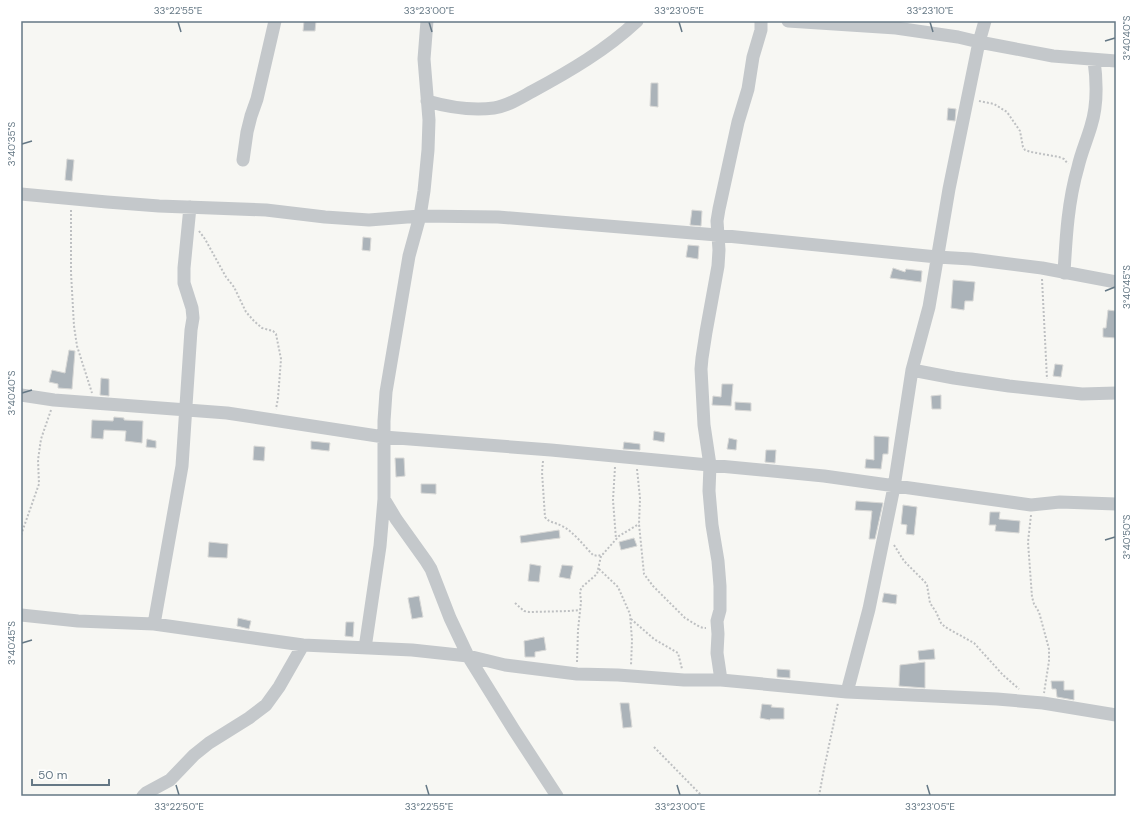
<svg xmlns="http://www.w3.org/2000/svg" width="1137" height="817" font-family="'DM Sans',sans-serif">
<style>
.building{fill:#abb3b9;stroke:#d8d8d6}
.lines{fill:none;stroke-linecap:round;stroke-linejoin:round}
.path{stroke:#bec0c2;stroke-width:2;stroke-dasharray:2 2;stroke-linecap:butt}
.minor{stroke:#c4c8cb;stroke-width:13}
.ticks{fill:none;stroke:#657885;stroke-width:1.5}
.neatline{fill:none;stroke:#657885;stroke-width:1.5}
.ticks-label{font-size:10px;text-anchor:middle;fill:#657885}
</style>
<rect width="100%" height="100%" fill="#f7f7f3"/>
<!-- building -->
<path class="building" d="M 304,21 L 316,21 L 315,31 L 303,31 Z
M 651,83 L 658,83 L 658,107 L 650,106 Z
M 948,108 L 956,109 L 955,121 L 947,120 Z
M 67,159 L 74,160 L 72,181 L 65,180 Z
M 692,210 L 702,211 L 701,226 L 690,225 Z
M 363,237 L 371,238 L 370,251 L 362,250 Z
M 688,245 L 699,246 L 698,259 L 686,257 Z
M 893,268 L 905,272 L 906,269 L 922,271 L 921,282 L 890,278 Z
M 953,280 L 975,282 L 973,301 L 965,301 L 964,310 L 951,308 Z
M 1108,310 L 1116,311 L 1116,338 L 1103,337 L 1103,328 L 1106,328 Z
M 69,350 L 75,351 L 72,389 L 58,388 L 58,384 L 49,382 L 52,370 L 65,373 Z
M 1055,364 L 1063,365 L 1061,377 L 1053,376 Z
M 101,378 L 109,379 L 109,396 L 100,395 Z
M 722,384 L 733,384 L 731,406 L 712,405 L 713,396 L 721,397 Z
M 941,395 L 941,409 L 932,409 L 931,396 Z
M 735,402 L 751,403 L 751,411 L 735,410 Z
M 114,417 L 124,418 L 124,420 L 143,421 L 142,443 L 125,441 L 126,431 L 104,430 L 103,439 L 91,438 L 92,420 L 113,421 Z
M 654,431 L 665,433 L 664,442 L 653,440 Z
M 874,436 L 889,437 L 888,454 L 883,454 L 881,469 L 865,468 L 866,459 L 874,460 Z
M 729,438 L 737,440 L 736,450 L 727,449 Z
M 147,439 L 156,441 L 156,448 L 146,447 Z
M 311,441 L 330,443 L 329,451 L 311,449 Z
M 624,442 L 640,444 L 640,450 L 623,449 Z
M 254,446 L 265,447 L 264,461 L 253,460 Z
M 766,450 L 776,450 L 775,463 L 765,462 Z
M 395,458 L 404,458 L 405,476 L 396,477 Z
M 421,484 L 436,484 L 436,494 L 421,493 Z
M 856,501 L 883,503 L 875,539 L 869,539 L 872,511 L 855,510 Z
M 903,505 L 917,507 L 914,535 L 906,534 L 907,525 L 901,524 Z
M 990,512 L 1000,512 L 999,519 L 1020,521 L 1019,533 L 995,531 L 996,525 L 989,525 Z
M 559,530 L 560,538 L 521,543 L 520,536 Z
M 634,538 L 637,546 L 621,550 L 619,542 Z
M 209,542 L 228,544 L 227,558 L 208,557 Z
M 530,564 L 541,566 L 539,582 L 528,581 Z
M 562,565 L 573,566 L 570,579 L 559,577 Z
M 884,593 L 897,595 L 896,604 L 882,602 Z
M 419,596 L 423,617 L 412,619 L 408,598 Z
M 238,618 L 251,621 L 249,629 L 237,626 Z
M 346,622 L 354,622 L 353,637 L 345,636 Z
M 544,637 L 546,650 L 535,652 L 535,657 L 525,657 L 524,641 Z
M 934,649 L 935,659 L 919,660 L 918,651 Z
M 925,662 L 925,688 L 899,686 L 900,665 Z
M 777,669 L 790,670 L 790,678 L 777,677 Z
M 1051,681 L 1064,681 L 1064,690 L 1074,690 L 1074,700 L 1057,697 L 1056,689 L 1052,689 Z
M 620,703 L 629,703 L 632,727 L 623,728 Z
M 762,704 L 772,705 L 771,707 L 784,708 L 784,719 L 770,719 L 770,720 L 760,718 Z"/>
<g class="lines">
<!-- path -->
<path class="path" d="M 979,101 L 994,104 L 1007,112 L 1020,131 L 1023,147 L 1025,150 L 1031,152 L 1059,157 L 1064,159 L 1068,164
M 71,210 L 71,273 L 74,326 L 77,346 L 92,393
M 199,231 L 205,239 L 226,277 L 234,287 L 246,312 L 254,321 L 262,328 L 273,331 L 276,334 L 281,359 L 278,398 L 276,409
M 1042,279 L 1047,379
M 543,461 L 542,472 L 545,517 C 549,523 555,522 562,526 C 573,531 584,546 593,555 L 598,556 L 603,554 L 619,536 L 639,524
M 615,467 L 613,500 L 616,539
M 637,469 L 640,498 L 639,524 L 644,574 L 653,586 L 685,618 L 700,627 L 704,628 L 706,628
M 1031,515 L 1028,542 L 1032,597 L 1034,604 L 1039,612 L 1049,649 L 1049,661 L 1044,693
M 21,535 L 39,484 L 38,460 L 41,439 L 51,410
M 894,545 L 904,561 L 925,582 L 927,585 L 930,603 L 936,612 L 941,623 L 945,627 L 974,643 L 1003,675 L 1019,689
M 599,569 L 618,587 L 630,614 L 632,640 L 631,665
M 515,603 L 524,611 L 529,612 L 570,611 L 580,610
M 631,619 L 654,639 L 678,653 L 682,669
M 577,662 L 578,630 L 581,602 L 580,591 L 582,587 L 597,574 L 601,556
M 654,747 L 702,796
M 819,796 L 824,769 L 838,703"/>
<!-- minor -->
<path class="minor" d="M 427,21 L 424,59 L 429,120 L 428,150 L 424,191 L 420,216 L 409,256 L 386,392 L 384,421 L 384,499 L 396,519 L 426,561 L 431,569 L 450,618 L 468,656 L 514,730 L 557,796
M 788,21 L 896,28 L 958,37 L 979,42 L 1053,56 L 1116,61
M 427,101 C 448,107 472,111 494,108 C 508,106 520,98 533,91 C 570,71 606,50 637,21
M 243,160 L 247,132 L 251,116 L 257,99 L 275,21
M 21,194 L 107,202 L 159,206 L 266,210 L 325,217 L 369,220 L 420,216 L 498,217 L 717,235 L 937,257 L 971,259 L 1042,268 L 1116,282
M 1064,273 C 1066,237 1068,201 1078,167 C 1081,153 1087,140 1091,126 C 1098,104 1097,82 1094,60
M 912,370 L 954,378 L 1009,386 L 1082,394 L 1116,393
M 21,395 L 54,400 L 227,413 L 384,437 L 551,450 L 824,476 L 1031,505 L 1060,502 L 1116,504
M 21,615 L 78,621 L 154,624 L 303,645 L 412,650 L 468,656 L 505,665 L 577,674 L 618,675 L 684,680 L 721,680 L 847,692 L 997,699 L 1043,703 L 1116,715
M 154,624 L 182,466 L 191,330 L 193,318 L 192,308 L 184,283 L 184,268 L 190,207
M 365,648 L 380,546 L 384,499
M 721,680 L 717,653 L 718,634 L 717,621 L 720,610 L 720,586 L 718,561 L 712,525 L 709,491 L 710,465 L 704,425 L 701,369 L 702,358 L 706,332 L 718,266 L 719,250 L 717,221 L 719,209 L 738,122 L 748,89 L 753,57 L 761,30 L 761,21
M 847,692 L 869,609 L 894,487 L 912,370 L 929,307 L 949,189 L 979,42 L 985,21
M 143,796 L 146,793 L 170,780 L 194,755 L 209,743 L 249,718 L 266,705 L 279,687 L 303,645"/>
</g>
<!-- ticks -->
<path class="ticks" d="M 178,22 L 181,32M 429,22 L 432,32M 679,22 L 682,32M 930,22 L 933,32M 1105,41 L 1115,38M 22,144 L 32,141M 1105,291 L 1115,287M 22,393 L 32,390M 1105,540 L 1115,537M 22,643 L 32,640M 176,785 L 179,795M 426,785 L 429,795M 677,785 L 680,795M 927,785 L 930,795"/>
<!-- border -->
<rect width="1137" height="817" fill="none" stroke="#ffffff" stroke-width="44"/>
<!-- scale -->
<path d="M32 779v6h77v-6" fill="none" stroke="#657885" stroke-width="2"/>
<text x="38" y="779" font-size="12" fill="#657885" stroke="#ffffff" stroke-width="3" paint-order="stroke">50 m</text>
<rect x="22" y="22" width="1093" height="773" class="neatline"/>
<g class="ticks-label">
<text x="178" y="14">33°22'55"E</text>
<text x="429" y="14">33°23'00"E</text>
<text x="679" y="14">33°23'05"E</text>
<text x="930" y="14">33°23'10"E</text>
<text transform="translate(1126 38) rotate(-90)" y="4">3°40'40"S</text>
<text transform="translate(11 144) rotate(-90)" y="4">3°40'35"S</text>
<text transform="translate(1126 287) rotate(-90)" y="4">3°40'45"S</text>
<text transform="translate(11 393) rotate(-90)" y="4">3°40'40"S</text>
<text transform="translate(1126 537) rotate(-90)" y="4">3°40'50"S</text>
<text transform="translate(11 643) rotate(-90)" y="4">3°40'45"S</text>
<text x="179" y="810">33°22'50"E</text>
<text x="429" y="810">33°22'55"E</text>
<text x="680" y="810">33°23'00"E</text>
<text x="930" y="810">33°23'05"E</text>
</g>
</svg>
